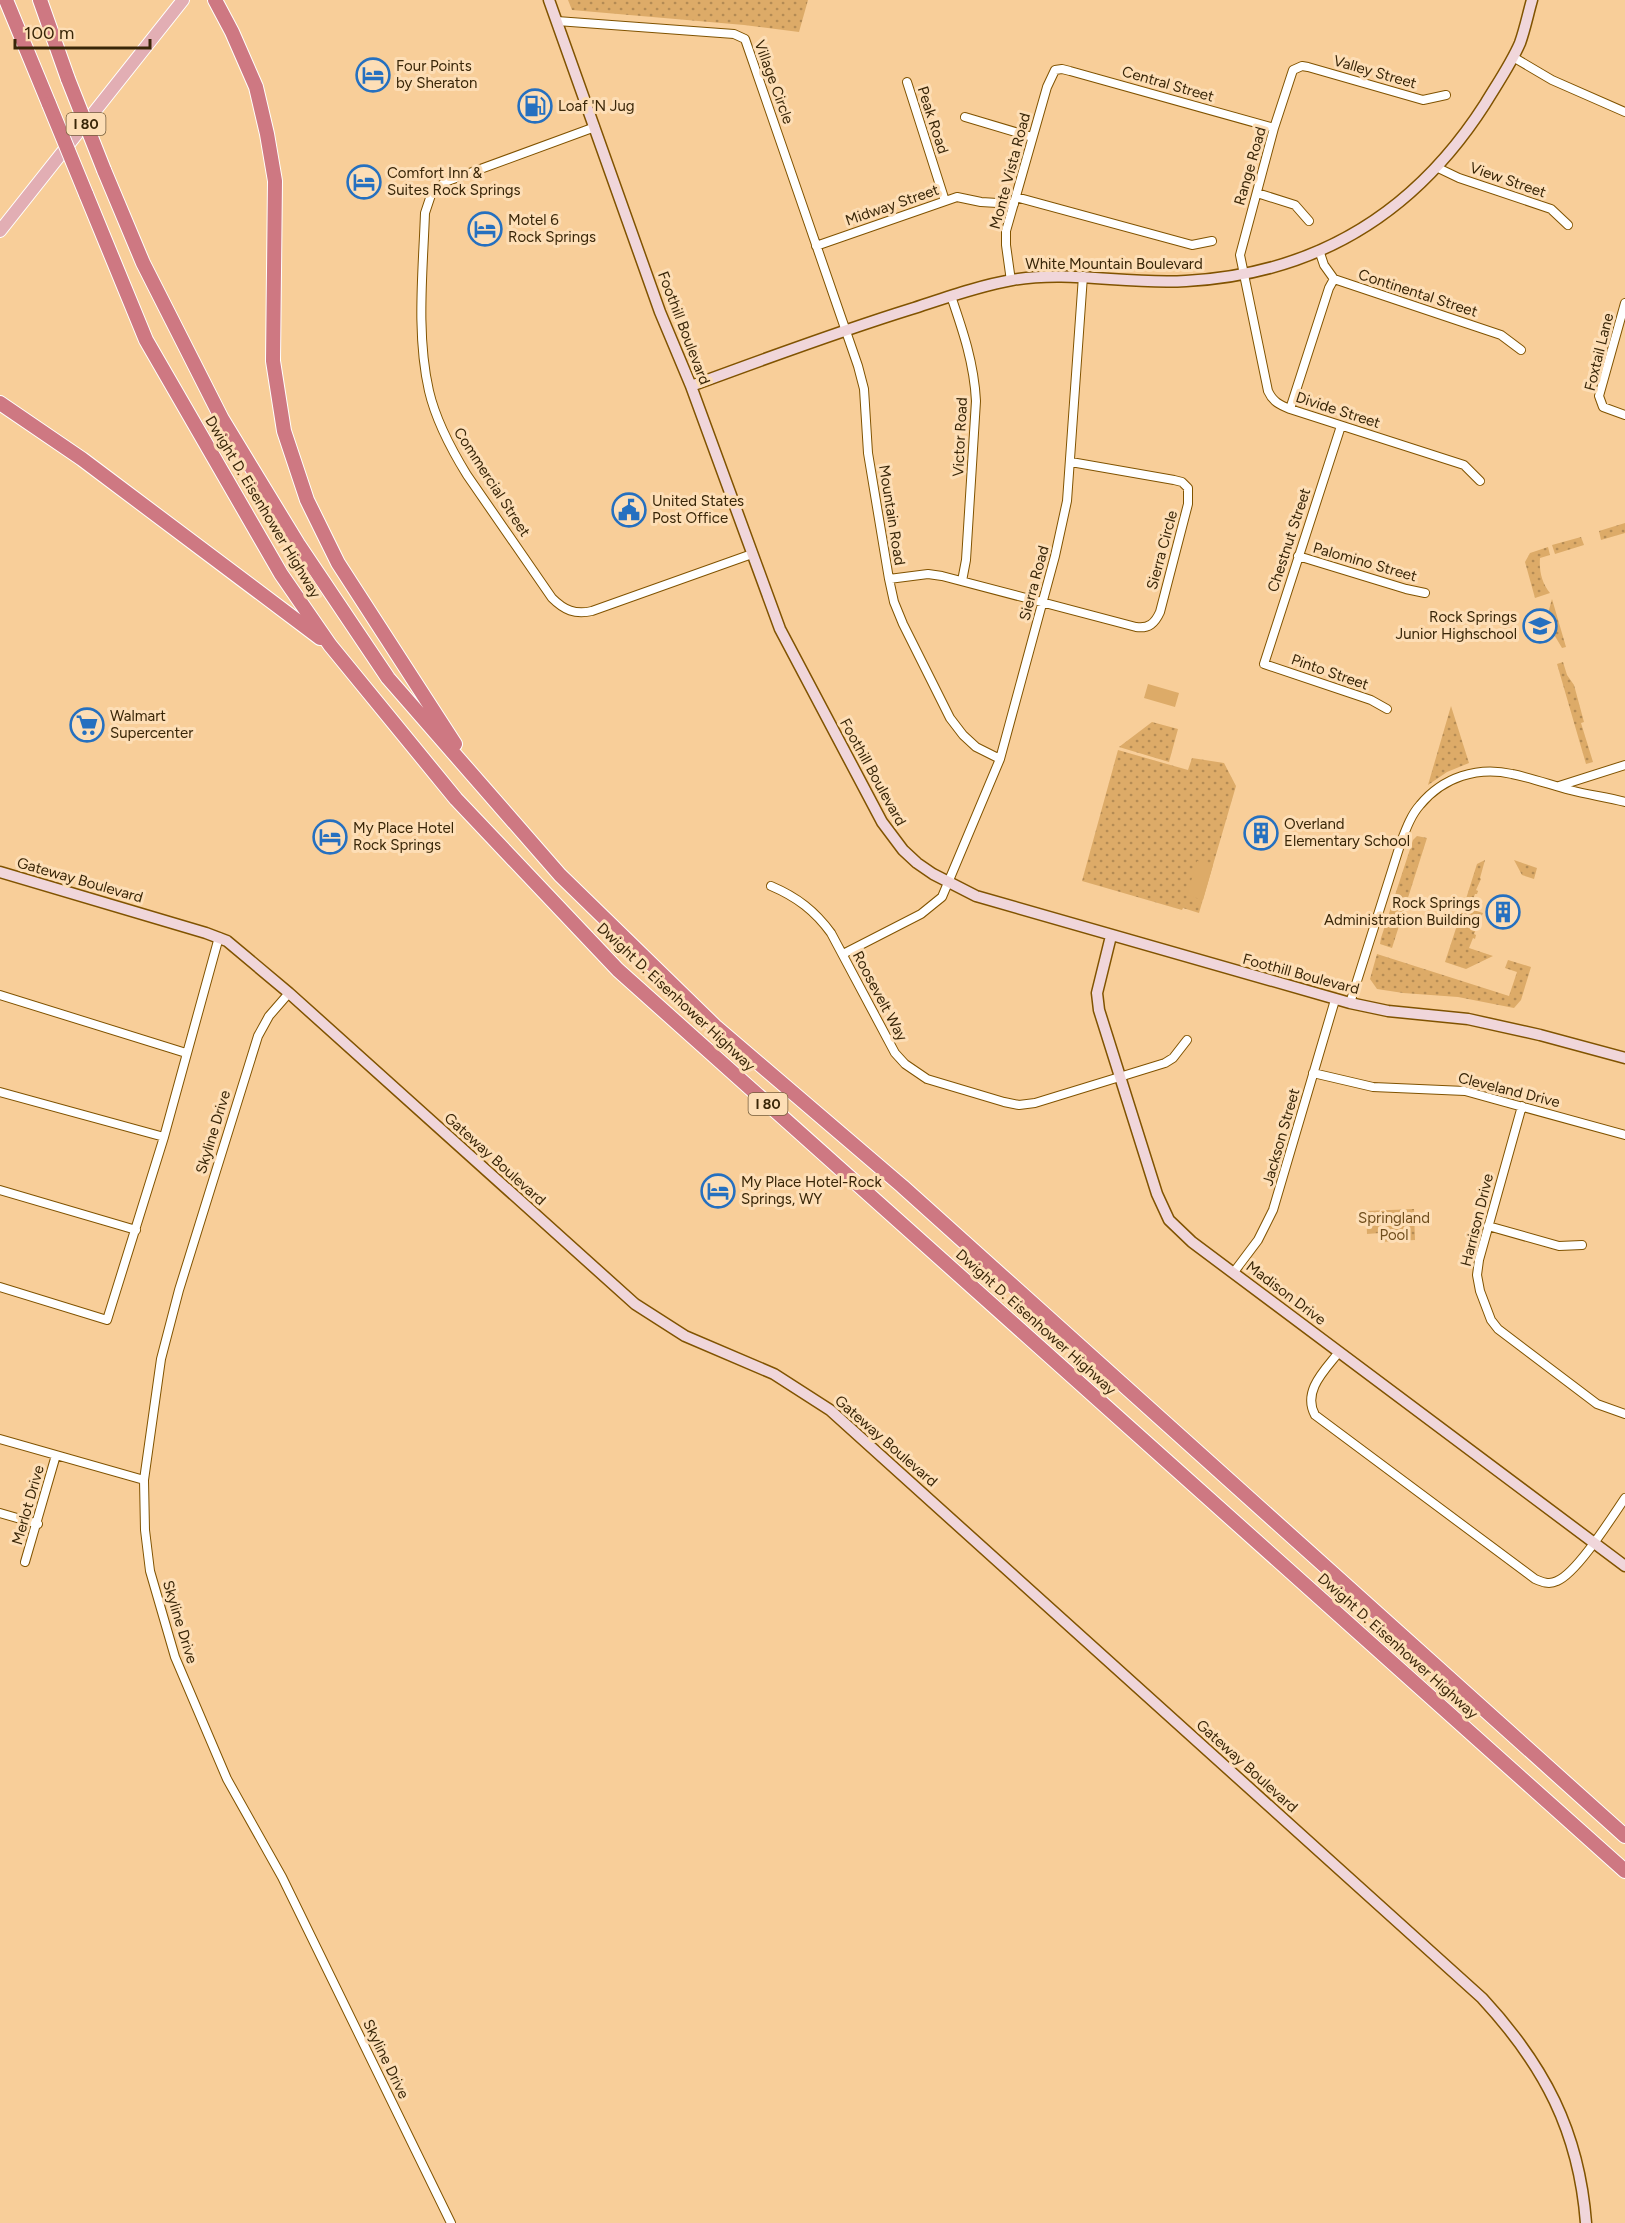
<svg xmlns="http://www.w3.org/2000/svg" width="1625" height="2223" font-family="Figtree,sans-serif">
<style>
.grass{fill:url(#grass-dots)}
.pitch{fill:#ddab68}
.lines{fill:none;stroke-linecap:round;stroke-linejoin:round}
.street-casing{stroke:#805300;stroke-width:10}
.secondary-casing{stroke:#805300;stroke-width:13}
.primary-casing{stroke:#fff;stroke-width:14}
.highway-casing{stroke:#fff;stroke-width:16}
.street{stroke:#fff;stroke-width:8}
.secondary{stroke:#f0d6da;stroke-width:10}
.primary{stroke:#e2aeb4;stroke-width:12}
.highway{stroke:#ce7882;stroke-width:14}
.highway-bridge-casing{stroke:#fff;stroke-width:16;stroke-linecap:butt}
.highway-bridge{stroke:#ce7882;stroke-width:14}
.labels{text-anchor:middle;stroke-width:6;stroke-linejoin:round;paint-order:stroke}
.shield{fill:#fddeb6;stroke:#745d3c;stroke-width:1.5}
.shield-label{font-size:14px;font-weight:bold;fill:#392608}
.poi-label{font-size:15px;fill:#392608;stroke:#fddeb6;text-anchor:start}
.street-label{font-size:15px;fill:#392608;stroke:#fddeb6}
.park-label{font-size:15px;fill:#704e1d;stroke:#fddeb6}
</style>
<defs>
<pattern id="grass-dots" width="8" height="8" patternUnits="userSpaceOnUse" patternTransform="scale(1.5)"><rect width="8" height="8" fill="#ddab68"/><path d="M2 2h.1M6 6h.1" fill="none" stroke="#b48b54" stroke-width="1.8" stroke-linecap="round"/></pattern>
</defs>
<rect width="100%" height="100%" fill="#f8ce99"/>
<!-- grass -->
<path class="grass" d="M 568,0 L 808,0 L 799,32 L 744,25 L 572,10 Z
M 1625,523 L 1625,533 L 1601,540 L 1599,531 Z
M 1581,537 L 1584,545 L 1555,554 L 1552,545 Z
M 1548,547 L 1550,555 L 1540,558 C 1539,572 1542,583 1550,593 L 1535,598 L 1525,562 L 1530,553 Z
M 1552,599 L 1566,647 L 1562,648 L 1546,621 Z
M 1563,662 L 1567,675 L 1574,685 L 1584,722 L 1581,723 L 1593,762 L 1586,764 L 1557,664 Z
M 1451,706 L 1469,763 L 1447,772 L 1428,785 Z
M 1152,722 L 1178,729 L 1169,762 L 1119,747 Z
M 1118,750 L 1188,770 L 1192,758 L 1224,763 L 1236,786 L 1199,913 L 1183,908 L 1182,910 L 1082,881 Z
M 1417,836 L 1427,838 L 1392,948 L 1380,944 L 1381,938 L 1413,840 Z
M 1485,860 L 1480,878 L 1481,879 L 1476,890 L 1478,891 L 1477,894 L 1475,894 L 1471,904 L 1465,902 L 1477,864 Z
M 1514,860 L 1537,868 L 1534,879 L 1522,875 Z
M 1470,909 L 1483,913 L 1474,934 L 1476,935 L 1475,939 L 1473,938 L 1469,948 L 1493,956 L 1466,969 L 1445,962 L 1461,913 Z
M 1377,954 L 1509,996 L 1517,972 L 1505,968 L 1508,960 L 1531,967 L 1521,1000 L 1514,1008 L 1458,997 L 1403,993 L 1377,989 L 1370,979 Z
M 1414,1209 L 1415,1240 L 1381,1242 L 1380,1233 L 1367,1234 L 1366,1211 Z"/>
<!-- pitch -->
<path class="pitch" d="M 1148,684 L 1179,693 L 1175,707 L 1144,698 Z
M 1197,861 L 1213,865 L 1203,900 L 1187,895 Z"/>
<g class="lines">
<defs>
<path id="street" d="M 557,21 L 734,34 L 745,39 L 858,366 L 864,389 L 868,453 L 889,579 L 894,602 L 903,624 L 950,718 L 963,735 L 976,747 L 1000,759
M 1513,57 L 1552,80 L 1625,112
M 907,82 L 945,201
M 1446,95 L 1423,100 L 1308,67 L 1302,66 L 1293,70 L 1274,128 L 1240,255 L 1268,391 C 1273,402 1280,405 1290,409 L 1464,465 L 1480,481
M 965,117 L 1032,137
M 595,127 L 445,182 L 431,195 L 425,213 C 423,271 416,334 429,391 C 436,421 451,449 467,475 L 552,598 C 564,610 575,615 592,611 L 752,554
M 1436,167 L 1459,178 L 1551,209 L 1568,225
M 1257,193 L 1295,205 L 1309,221
M 1016,197 L 1192,245 L 1212,241
M 816,246 L 957,197 L 981,202 L 1014,204
M 1319,250 L 1324,265 L 1334,279 L 1501,335 L 1521,350
M 1011,281 L 1006,245 L 1006,231 L 1047,87 L 1055,70 L 1062,69 L 1070,71 L 1274,128
M 951,296 C 963,331 974,363 976,401 L 966,560 L 962,581
M 1625,303 L 1599,396 L 1603,407 L 1625,415
M 1290,409 L 1329,288 L 1334,279
M 1341,426 L 1264,664 L 1371,700 L 1387,709
M 1298,556 L 1406,589 L 1425,593
M 889,579 L 928,574 L 942,576 L 1136,627 C 1149,629 1155,623 1160,612 L 1188,504 L 1188,488 L 1182,482 L 1174,480 L 1071,462
M 1559,786 L 1625,765
M 771,886 C 797,897 815,911 831,933 L 895,1053 L 905,1064 L 927,1079 L 1004,1102 L 1019,1105 L 1035,1103 L 1165,1063 L 1173,1058 L 1187,1040
M 843,954 L 921,914 L 942,897 L 1000,759 L 1055,556 L 1067,501 L 1083,276
M 289,993 L 269,1016 L 258,1036 L 179,1290 L 161,1359 L 144,1480 L 145,1530 L 150,1571 L 175,1657 L 227,1779 L 282,1877 L 451,2223
M 0,995 L 186,1053
M 1350,1003 L 1401,842 C 1406,829 1411,815 1420,805 C 1443,777 1478,766 1512,774 C 1532,778 1551,785 1570,790 C 1588,795 1607,797 1625,802
M 1313,1073 L 1373,1087 L 1465,1091 L 1625,1135
M 0,1092 L 164,1137
M 1522,1106 L 1479,1260 L 1477,1275 L 1480,1291 L 1491,1320 L 1498,1329 L 1597,1404 L 1625,1414
M 0,1190 L 136,1230
M 1488,1226 L 1559,1246 L 1582,1245
M 1234,1272 L 1258,1240 L 1273,1210 L 1335,1000
M 0,1287 L 107,1320 L 164,1137 L 219,937
M 1339,1352 C 1325,1370 1302,1391 1315,1415 L 1535,1579 C 1542,1582 1549,1585 1557,1581 C 1577,1573 1612,1517 1625,1498
M 0,1439 L 144,1480
M 0,1513 L 38,1524
M 25,1562 L 56,1455"/>
<path id="secondary" d="M 549,0 L 660,312 L 691,386 L 780,629 L 882,822 L 903,850 L 917,863 L 933,874 L 976,896 L 1350,1003 L 1388,1011 L 1468,1019 L 1540,1035 L 1625,1058
M 691,386 C 764,359 837,332 911,309 C 945,298 978,286 1012,280 C 1070,270 1127,285 1186,281 C 1316,274 1415,213 1485,104 C 1497,84 1511,64 1520,43 C 1525,29 1528,14 1532,0
M 0,872 L 206,933 L 227,941 L 289,993 L 635,1304 L 685,1336 L 774,1374 L 830,1410 L 1482,1998 C 1544,2065 1579,2131 1586,2223
M 1111,936 L 1097,993 L 1099,1010 L 1157,1194 L 1169,1220 L 1192,1242 L 1625,1566"/>
<path id="primary" d="M 0,231 L 183,0"/>
<path id="highway" d="M 6,0 L 49,104
M 40,0 L 68,79
M 215,0 L 232,32 L 256,87 L 267,134 L 275,181 L 273,361 L 284,431 L 307,500 L 338,563 L 455,744
M 104,170 L 143,263 L 222,419 L 298,544 L 388,678 L 560,875 L 715,1026 L 902,1186 L 1625,1836
M 86,194 L 146,340 L 281,574 L 330,645 L 456,799 L 618,970 L 1625,1871
M 0,403 L 82,459 L 320,638"/>
</defs>
<!-- street casing -->
<use href="#street" class="street-casing"/>
<!-- secondary casing -->
<use href="#secondary" class="secondary-casing"/>
<!-- primary casing -->
<use href="#primary" class="primary-casing"/>
<!-- highway casing -->
<use href="#highway" class="highway-casing"/>
<!-- street -->
<use href="#street" class="street"/>
<!-- secondary -->
<use href="#secondary" class="secondary"/>
<!-- primary -->
<use href="#primary" class="primary"/>
<!-- highway -->
<use href="#highway" class="highway"/>
<defs>
<path id="highway-bridge" d="M 68,79 L 104,170
M 49,104 L 86,194"/>
</defs>
<!-- highway-bridge casing -->
<use href="#highway-bridge" class="highway-bridge-casing"/>
<!-- highway-bridge -->
<use href="#highway-bridge" class="highway-bridge"/>
</g>
<!-- icons -->
<defs>
<symbol id="hotel-ring" viewBox="-11 -11 22 22"><circle r="9.5" fill="#fddeb6" stroke="#2570c0" stroke-width="1.5"/><path d="M-6-4.5h1.5V1H6V5H4.5V3h-9V5H-6ZM-4 0a1.8 1.8 0 1 1 3.6 0ZM.5 0V-2.5h3Q6-2.5 6 0Z" fill="#2570c0"/></symbol>
<symbol id="fuel-ring" viewBox="-11 -11 22 22"><circle r="9.5" fill="#fddeb6" stroke="#2570c0" stroke-width="1.5"/><path d="M-5.5-6h7V0h2V4h1.3V-2.5L3-4.5l.8-.8L6-3V5H2.5V1h-1V6h-7ZM-4.2-4.7v3.2H.2V-4.7Z" fill="#2570c0"/></symbol>
<symbol id="civic-ring" viewBox="-11 -11 22 22"><circle r="9.5" fill="#fddeb6" stroke="#2570c0" stroke-width="1.5"/><path d="M-.6-6.5H3V-4.5H.6V-3L4-1V1h2V6H-6V1h2V-1L-.6-3ZM-1.2 2.5V6h2.4V2.5Z" fill="#2570c0"/></symbol>
<symbol id="school-ring" viewBox="-11 -11 22 22"><circle r="9.5" fill="#fddeb6" stroke="#2570c0" stroke-width="1.5"/><path d="M0-5L7-2L0 1L-7-2ZM-4 1L0 2.5L4 1V4Q0 6-4 4Z" fill="#2570c0"/></symbol>
<symbol id="supermarket-ring" viewBox="-11 -11 22 22"><circle r="9.5" fill="#fddeb6" stroke="#2570c0" stroke-width="1.5"/><path d="M-6-5.5h2.5l.6 2H6L4.5 2H-2.5L-4.4-4H-6ZM-1.5 3.2a1.3 1.3 0 1 0 .1 0ZM3 3.2a1.3 1.3 0 1 0 .1 0Z" fill="#2570c0"/></symbol>
<symbol id="building-ring" viewBox="-11 -11 22 22"><circle r="9.5" fill="#fddeb6" stroke="#2570c0" stroke-width="1.5"/><path d="M-4-6H4V6H1V3H-1V6H-4ZM-2.5-4.3h1.7v1.8h-1.7ZM.8-4.3h1.7v1.8H.8ZM-2.5-1h1.7V.8h-1.7ZM.8-1h1.7V.8H.8Z" fill="#2570c0"/></symbol>
</defs>
<g fill-rule="evenodd">
<use href="#hotel-ring" x="354" y="56" width="38" height="38"/>
<use href="#fuel-ring" x="516" y="87" width="38" height="38"/>
<use href="#hotel-ring" x="345" y="163" width="38" height="38"/>
<use href="#hotel-ring" x="466" y="210" width="38" height="38"/>
<use href="#civic-ring" x="610" y="491" width="38" height="38"/>
<use href="#school-ring" x="1521" y="607" width="38" height="38"/>
<use href="#supermarket-ring" x="68" y="706" width="38" height="38"/>
<use href="#building-ring" x="1242" y="814" width="38" height="38"/>
<use href="#hotel-ring" x="311" y="818" width="38" height="38"/>
<use href="#building-ring" x="1484" y="893" width="38" height="38"/>
<use href="#hotel-ring" x="699" y="1172" width="38" height="38"/>
</g>
<g class="labels">
<!-- shield labels -->
<g class="shield">
<rect x="66.5" y="113" width="39" height="22" rx="4.5"/>
<rect x="748.5" y="1093" width="39" height="22" rx="4.5"/>
</g>
<g class="shield-label">
<text x="86" y="129">I 80</text>
<text x="768" y="1109">I 80</text>
</g>
<!-- poi labels -->
<g class="poi-label">
<text x="396" y="71">Four Points<tspan x="396" dy="17">by Sheraton</tspan></text>
<text x="558" y="111">Loaf 'N Jug</text>
<text x="387" y="178">Comfort Inn &amp;<tspan x="387" dy="17">Suites Rock Springs</tspan></text>
<text x="508" y="225">Motel 6<tspan x="508" dy="17">Rock Springs</tspan></text>
<text x="652" y="506">United States<tspan x="652" dy="17">Post Office</tspan></text>
<text x="1517" y="622" text-anchor="end">Rock Springs<tspan x="1517" dy="17">Junior Highschool</tspan></text>
<text x="110" y="721">Walmart<tspan x="110" dy="17">Supercenter</tspan></text>
<text x="1284" y="829">Overland<tspan x="1284" dy="17">Elementary School</tspan></text>
<text x="353" y="833">My Place Hotel<tspan x="353" dy="17">Rock Springs</tspan></text>
<text x="1480" y="908" text-anchor="end">Rock Springs<tspan x="1480" dy="17">Administration Building</tspan></text>
<text x="741" y="1187">My Place Hotel-Rock<tspan x="741" dy="17">Springs, WY</tspan></text>
</g>
<!-- street labels -->
<g class="street-label">
<text transform="translate(1375 72) rotate(16)" y="5">Valley Street</text>
<text transform="translate(774 82) rotate(70)" y="5">Village Circle</text>
<text transform="translate(1168 84) rotate(16)" y="5">Central Street</text>
<text transform="translate(933 120) rotate(72)" y="5">Peak Road</text>
<text transform="translate(1250 166) rotate(-74)" y="5">Range Road</text>
<text transform="translate(1010 171) rotate(-75)" y="5">Monte Vista Road</text>
<text transform="translate(1508 180) rotate(19)" y="5">View Street</text>
<text transform="translate(892 205) rotate(-19)" y="5">Midway Street</text>
<text x="1114" y="269">White Mountain Boulevard</text>
<text transform="translate(1418 293) rotate(18)" y="5">Continental Street</text>
<text transform="translate(684 328) rotate(69)" y="5">Foothill Boulevard</text>
<text transform="translate(1599 352) rotate(-76)" y="5">Foxtail Lane</text>
<text transform="translate(1338 410) rotate(18)" y="5">Divide Street</text>
<text transform="translate(960 437) rotate(-87)" y="5">Victor Road</text>
<text transform="translate(492 482) rotate(57)" y="5">Commercial Street</text>
<text transform="translate(263 507) rotate(59)" y="5">Dwight D. Eisenhower Highway</text>
<text transform="translate(892 515) rotate(81)" y="5">Mountain Road</text>
<text transform="translate(1289 540) rotate(-72)" y="5">Chestnut Street</text>
<text transform="translate(1162 550) rotate(-75)" y="5">Sierra Circle</text>
<text transform="translate(1365 562) rotate(16)" y="5">Palomino Street</text>
<text transform="translate(1034 583) rotate(-75)" y="5">Sierra Road</text>
<text transform="translate(1330 672) rotate(19)" y="5">Pinto Street</text>
<text transform="translate(873 772) rotate(61)" y="5">Foothill Boulevard</text>
<text transform="translate(80 880) rotate(16)" y="5">Gateway Boulevard</text>
<text transform="translate(1301 974) rotate(15)" y="5">Foothill Boulevard</text>
<text transform="translate(880 996) rotate(62)" y="5">Roosevelt Way</text>
<text transform="translate(676 997) rotate(43)" y="5">Dwight D. Eisenhower Highway</text>
<text transform="translate(1509 1090) rotate(14)" y="5">Cleveland Drive</text>
<text transform="translate(213 1132) rotate(-73)" y="5">Skyline Drive</text>
<text transform="translate(1281 1137) rotate(-74)" y="5">Jackson Street</text>
<text transform="translate(495 1159) rotate(42)" y="5">Gateway Boulevard</text>
<text transform="translate(1477 1220) rotate(-76)" y="5">Harrison Drive</text>
<text transform="translate(1286 1293) rotate(37)" y="5">Madison Drive</text>
<text transform="translate(1036 1322) rotate(42)" y="5">Dwight D. Eisenhower Highway</text>
<text transform="translate(886 1441) rotate(41)" y="5">Gateway Boulevard</text>
<text transform="translate(28 1505) rotate(-74)" y="5">Merlot Drive</text>
<text transform="translate(180 1622) rotate(73)" y="5">Skyline Drive</text>
<text transform="translate(1398 1646) rotate(42)" y="5">Dwight D. Eisenhower Highway</text>
<text transform="translate(1247 1766) rotate(42)" y="5">Gateway Boulevard</text>
<text transform="translate(386 2059) rotate(64)" y="5">Skyline Drive</text>
</g>
<!-- park labels -->
<g class="park-label">
<text x="1394" y="1223">Springland<tspan x="1394" dy="17">Pool</tspan></text>
</g>
</g>
<!-- scale -->
<path d="M15 39v9h135v-9" fill="none" stroke="#392608" stroke-width="3"/>
<text x="24" y="39" font-size="18" fill="#392608" stroke="#fddeb6" stroke-width="4.5" paint-order="stroke">100 m</text>
</svg>
